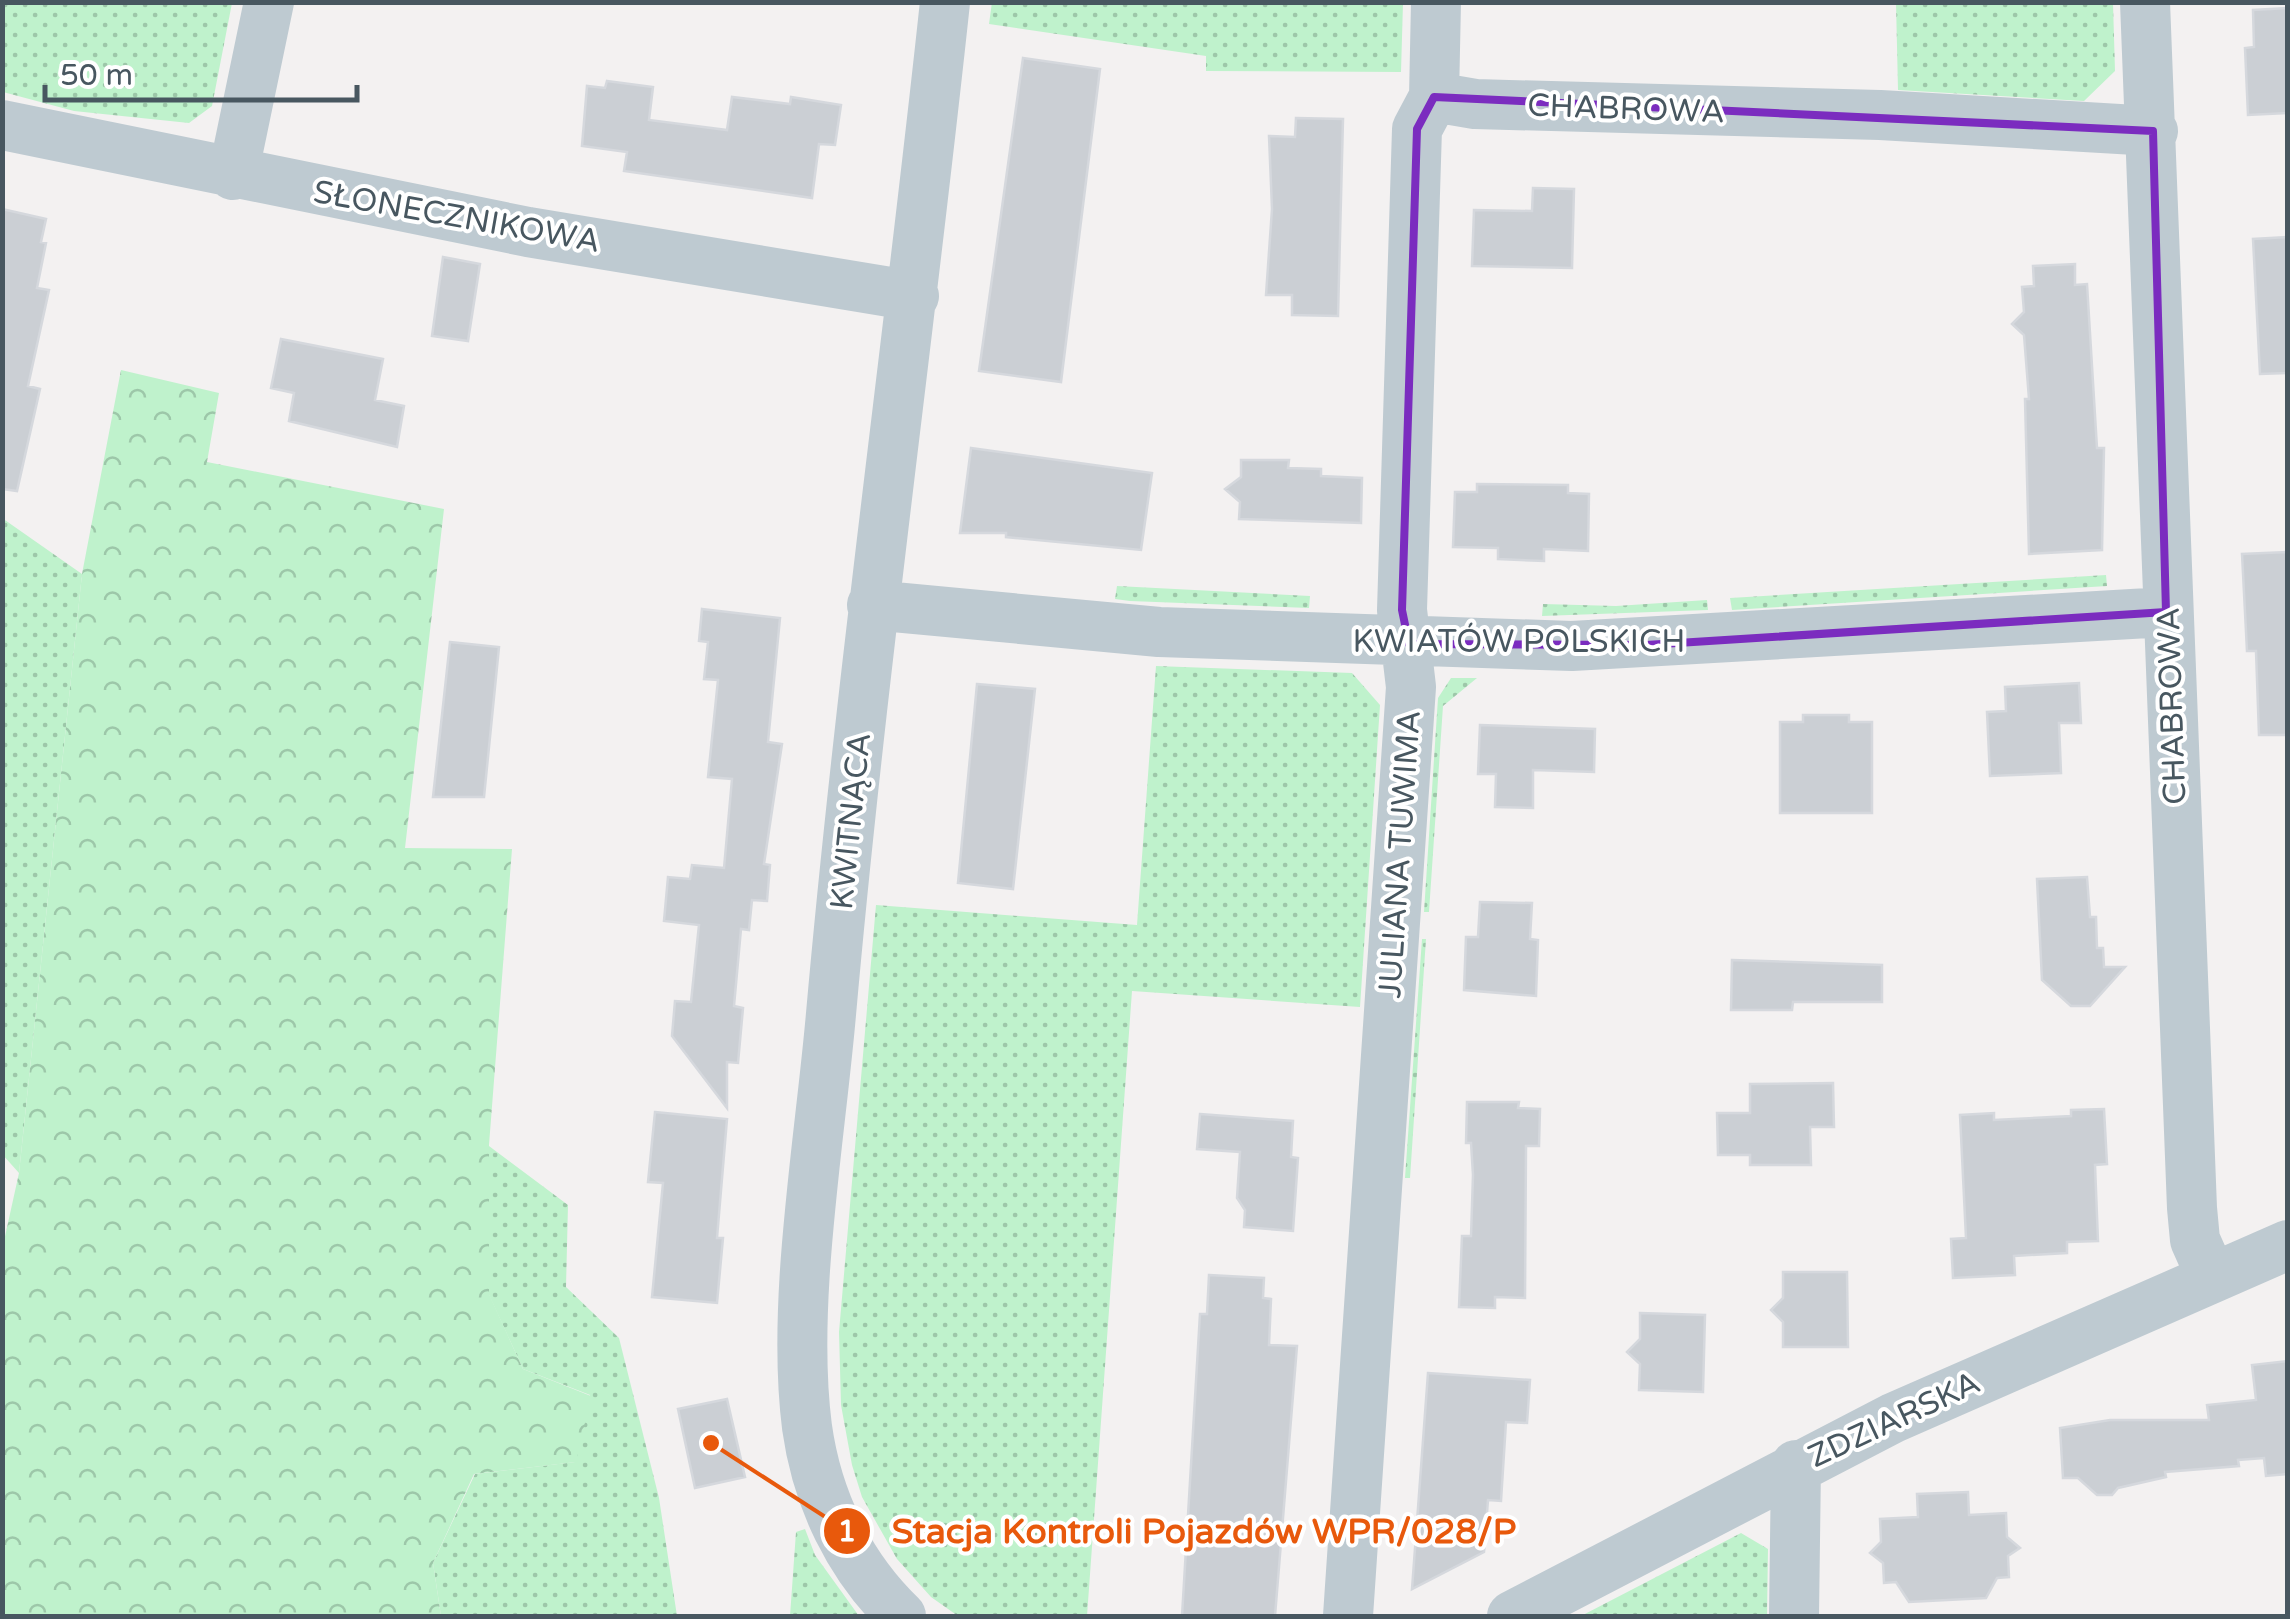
<svg xmlns="http://www.w3.org/2000/svg" width="2290" height="1619" font-family="'Varela Round',sans-serif">
<style>
.grass{fill:url(#grass-dots)}
.forest{fill:url(#forest-crowns)}
.building{fill:#cbcfd4;stroke:#d5d8dd;stroke-width:2.5}
.lines{fill:none;stroke-linecap:round;stroke-linejoin:round}
.street{stroke:#becad1;stroke-width:50}
.marked{fill:none;stroke:#7b2cbf;stroke-width:8;stroke-linejoin:round}
.labels{text-anchor:middle;stroke-width:8;stroke-linejoin:round;paint-order:stroke}
.street-label{font-size:32px;fill:#485760;stroke:#fff}
.leader{fill:none;stroke:#e8590c;stroke-width:4}
.callout-dot{fill:#e8590c;stroke:#fff;stroke-width:4}
.mark-label{font-size:30px;text-anchor:middle;font-weight:bold;fill:#fff}
.callout-label{font-size:35px;text-anchor:middle;font-weight:bold;fill:#e8590c;stroke:#fff;stroke-width:8;stroke-linejoin:round;paint-order:stroke}
</style>
<defs>
<pattern id="grass-dots" width="8" height="8" patternUnits="userSpaceOnUse" patternTransform="scale(2.5)"><rect width="8" height="8" fill="#bff2cc"/><path d="M2 2h.1M6 6h.1" fill="none" stroke="#9dc7a9" stroke-width="1.8" stroke-linecap="round"/></pattern>
<pattern id="forest-crowns" width="20" height="18" patternUnits="userSpaceOnUse" patternTransform="scale(2.5)"><rect width="20" height="18" fill="#bff2cc"/><path d="M2 6a3 3 0 1 1 6 0M12 15a3 3 0 1 1 6 0" fill="none" stroke="#9dc7a9"/></pattern>
</defs>
<rect width="100%" height="100%" fill="#f3f1f1"/>
<!-- grass -->
<path class="grass" d="M 992,2 L 1403,3 L 1401,72 L 1206,71 L 1206,56 L 989,24 Z
M 2,3 L 232,3 L 212,106 L 189,123 L 74,111 L 3,92 Z
M 1896,3 L 2113,3 L 2115,71 L 2084,101 L 1898,90 Z
M 2,518 L 82,574 L 19,1173 L 2,1154 Z
M 2106,575 L 2107,586 L 1732,610 L 1730,598 Z
M 1117,586 L 1310,596 L 1309,608 L 1130,601 L 1115,599 Z
M 1707,600 L 1708,610 L 1542,616 L 1543,604 L 1616,606 Z
M 1156,666 L 1352,673 L 1380,705 L 1360,1007 L 1132,991 L 1087,1616 L 958,1616 L 931,1597 L 897,1559 L 862,1497 L 852,1465 L 841,1405 L 839,1332 L 876,905 L 1137,925 Z
M 1451,678 L 1477,678 L 1443,706 L 1429,912 L 1424,912 L 1438,698 Z
M 1422,939 L 1426,939 L 1410,1178 L 1405,1178 Z
M 489,1146 L 568,1205 L 566,1287 L 619,1338 L 659,1498 L 677,1616 L 441,1616 L 433,1563 L 475,1474 L 575,1462 L 590,1395 L 523,1369 L 489,1295 Z
M 805,1529 L 815,1555 L 859,1616 L 790,1616 L 796,1532 Z
M 1741,1533 L 1768,1549 L 1767,1616 L 1581,1616 Z"/>
<!-- forest -->
<path class="forest" d="M 121,370 L 219,393 L 207,462 L 444,509 L 405,848 L 512,849 L 489,1145 L 489,1294 L 523,1369 L 591,1396 L 576,1462 L 474,1474 L 433,1563 L 441,1616 L 3,1616 L 2,1250 L 19,1173 L 82,574 Z"/>
<!-- building -->
<path class="building" d="M 2288,8 L 2288,113 L 2248,115 L 2245,48 L 2254,47 L 2253,10 Z
M 1023,58 L 1100,69 L 1061,382 L 979,371 Z
M 607,81 L 653,87 L 649,120 L 727,130 L 732,97 L 790,104 L 791,97 L 841,105 L 835,145 L 819,144 L 812,198 L 624,171 L 627,152 L 582,146 L 587,86 L 605,88 Z
M 1296,118 L 1343,119 L 1338,316 L 1292,315 L 1292,295 L 1266,295 L 1272,209 L 1269,136 L 1295,137 Z
M 1533,188 L 1574,189 L 1572,268 L 1472,266 L 1474,210 L 1532,211 Z
M 2,209 L 46,219 L 41,242 L 46,243 L 37,288 L 49,290 L 28,386 L 40,389 L 17,491 L 2,489 Z
M 2288,237 L 2288,373 L 2260,374 L 2253,239 Z
M 443,257 L 480,264 L 468,341 L 432,336 Z
M 2075,264 L 2075,285 L 2087,284 L 2097,448 L 2104,448 L 2102,550 L 2029,554 L 2025,399 L 2029,399 L 2024,335 L 2012,324 L 2024,312 L 2022,287 L 2034,286 L 2033,266 Z
M 281,339 L 383,359 L 375,400 L 404,406 L 397,447 L 289,421 L 294,393 L 271,388 Z
M 971,448 L 1152,473 L 1141,550 L 1006,537 L 1006,533 L 960,533 Z
M 1241,460 L 1289,460 L 1288,468 L 1321,469 L 1321,476 L 1362,478 L 1361,523 L 1239,519 L 1240,502 L 1225,489 L 1241,477 Z
M 1477,484 L 1568,485 L 1568,493 L 1589,494 L 1588,551 L 1544,549 L 1544,561 L 1498,559 L 1498,548 L 1453,547 L 1455,492 L 1477,492 Z
M 2288,552 L 2288,735 L 2259,735 L 2256,651 L 2247,651 L 2242,554 Z
M 702,609 L 780,618 L 768,742 L 782,744 L 764,864 L 770,865 L 767,901 L 752,900 L 749,930 L 741,929 L 734,1006 L 743,1008 L 738,1063 L 727,1062 L 727,1108 L 672,1036 L 675,1001 L 691,1002 L 699,925 L 664,921 L 668,877 L 690,879 L 692,865 L 724,868 L 732,779 L 708,777 L 718,680 L 704,679 L 708,642 L 699,641 Z
M 450,642 L 499,647 L 484,797 L 433,797 Z
M 2079,683 L 2081,723 L 2059,723 L 2061,773 L 1990,776 L 1987,712 L 2006,711 L 2005,687 Z
M 977,684 L 1035,689 L 1013,889 L 958,883 Z
M 1803,715 L 1849,715 L 1849,722 L 1872,722 L 1872,813 L 1780,813 L 1780,722 L 1803,722 Z
M 1480,725 L 1595,729 L 1594,772 L 1533,770 L 1533,808 L 1495,807 L 1496,774 L 1478,774 Z
M 2087,877 L 2090,917 L 2096,917 L 2097,948 L 2103,948 L 2104,967 L 2125,967 L 2090,1006 L 2071,1006 L 2042,980 L 2037,879 Z
M 1480,902 L 1532,903 L 1530,939 L 1538,940 L 1536,996 L 1464,990 L 1466,937 L 1478,937 Z
M 1732,960 L 1882,965 L 1882,1002 L 1793,1002 L 1792,1010 L 1731,1010 Z
M 1833,1083 L 1834,1127 L 1810,1127 L 1811,1165 L 1750,1165 L 1750,1155 L 1718,1155 L 1717,1113 L 1750,1113 L 1750,1084 Z
M 1467,1102 L 1519,1102 L 1518,1108 L 1540,1109 L 1539,1146 L 1526,1146 L 1525,1298 L 1495,1297 L 1495,1308 L 1459,1307 L 1462,1236 L 1471,1236 L 1473,1175 L 1471,1143 L 1466,1143 Z
M 2104,1109 L 2107,1164 L 2095,1165 L 2098,1241 L 2067,1242 L 2067,1253 L 2014,1256 L 2015,1275 L 1953,1278 L 1951,1239 L 1966,1238 L 1960,1115 L 1994,1113 L 1994,1120 L 2071,1116 L 2071,1110 Z
M 655,1112 L 727,1119 L 717,1238 L 723,1238 L 717,1303 L 652,1297 L 663,1183 L 648,1182 Z
M 1200,1114 L 1293,1121 L 1291,1157 L 1298,1158 L 1293,1231 L 1244,1227 L 1245,1210 L 1237,1198 L 1240,1152 L 1197,1149 Z
M 1783,1272 L 1847,1272 L 1848,1347 L 1783,1347 L 1783,1322 L 1771,1310 L 1783,1298 Z
M 1209,1275 L 1264,1278 L 1263,1298 L 1271,1299 L 1269,1345 L 1297,1346 L 1275,1616 L 1182,1616 L 1200,1314 L 1207,1314 Z
M 1640,1313 L 1705,1315 L 1703,1392 L 1639,1390 L 1640,1364 L 1627,1352 L 1640,1339 Z
M 2288,1361 L 2288,1474 L 2266,1476 L 2264,1458 L 2238,1460 L 2239,1466 L 2165,1472 L 2166,1477 L 2118,1488 L 2112,1495 L 2097,1495 L 2078,1478 L 2063,1478 L 2060,1428 L 2110,1420 L 2209,1420 L 2207,1405 L 2256,1400 L 2252,1365 Z
M 1428,1373 L 1530,1380 L 1527,1423 L 1506,1422 L 1501,1501 L 1488,1500 L 1484,1552 L 1412,1589 Z
M 727,1399 L 745,1477 L 695,1488 L 678,1409 Z
M 1968,1492 L 1969,1515 L 2006,1513 L 2007,1537 L 2020,1548 L 2008,1556 L 2009,1577 L 1997,1578 L 1986,1598 L 1909,1602 L 1896,1582 L 1884,1583 L 1883,1563 L 1870,1553 L 1881,1542 L 1880,1519 L 1918,1517 L 1917,1494 Z"/>
<g class="lines">
<!-- street -->
<path class="street" d="M 2145,2 L 2192,1208 L 2195,1240 L 2211,1276
M 1434,97 L 1475,104 L 1880,115 L 2153,131
M 2,125 L 528,232 L 914,296
M 233,175 L 269,2
M 872,605 L 1159,632 L 1572,646 L 2166,612
M 901,1616 C 849,1566 817,1499 807,1427 C 791,1303 820,1141 831,1014 C 861,676 909,340 945,2
M 1348,1616 L 1411,687 L 1402,610 L 1417,129 L 1434,97 L 1436,2
M 1512,1616 L 1893,1418 L 2288,1245
M 1794,1616 L 1796,1465"/>
</g>
<!-- marked area -->
<path class="marked" d="M 1434,97 L 2153,131 L 2166,612 L 1646,645 L 1409,644 L 1402,610 L 1417,129 Z"/>
<g class="labels">
<!-- street labels -->
<g class="street-label">
<text transform="translate(1626 108) rotate(2)" y="11">CHABROWA</text>
<text transform="translate(457 216) rotate(10)" y="11">SŁONECZNIKOWA</text>
<text x="1519" y="652">KWIATÓW POLSKICH</text>
<text transform="translate(2171 706) rotate(-92)" y="11">CHABROWA</text>
<text transform="translate(850 821) rotate(-84)" y="11">KWITNĄCA</text>
<text transform="translate(1399 854) rotate(-86)" y="11">JULIANA TUWIMA</text>
<text transform="translate(1894 1419) rotate(-25)" y="11">ZDZIARSKA</text>
</g>
</g>
<!-- callouts -->
<path class="leader" d="M711 1443L847 1531"/>
<g class="callout-dot">
<circle cx="711" cy="1443" r="10"/>
<circle cx="847" cy="1531" r="25"/>
</g>
<g class="mark-label">
<text x="847" y="1541">1</text>
</g>
<g class="callout-label">
<text x="1204" y="1543">Stacja Kontroli Pojazdów WPR/028/P</text>
</g>
<!-- border -->
<rect width="2290" height="1619" fill="none" stroke="#485760" stroke-width="10"/>
<!-- scale -->
<path d="M45 85v15h312v-15" fill="none" stroke="#485760" stroke-width="5"/>
<text x="60" y="85" font-size="30" fill="#485760" stroke="#ffffff" stroke-width="8" paint-order="stroke">50 m</text>
</svg>
